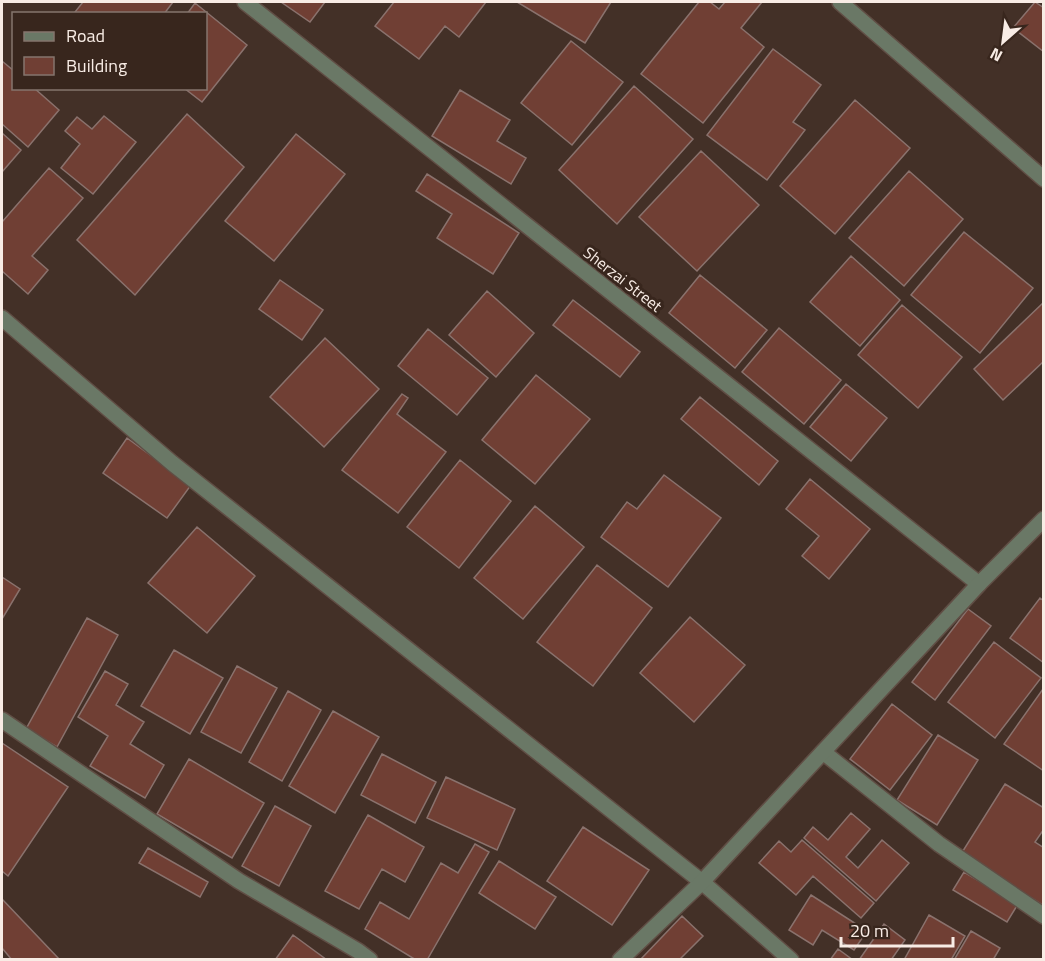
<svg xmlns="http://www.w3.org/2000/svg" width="1045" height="961" font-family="'Titillium Web',sans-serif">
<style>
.building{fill:#703f34;stroke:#8a726d;stroke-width:1.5}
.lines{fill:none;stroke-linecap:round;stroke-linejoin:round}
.minor-casing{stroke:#604e45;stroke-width:18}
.tertiary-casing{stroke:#604e45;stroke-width:18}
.minor{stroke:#6a7866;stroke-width:15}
.tertiary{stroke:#6a7866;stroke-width:15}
.labels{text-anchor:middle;stroke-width:6;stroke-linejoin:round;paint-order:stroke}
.street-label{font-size:16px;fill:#f8ece5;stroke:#38261d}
</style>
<rect width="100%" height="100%" fill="#433027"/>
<!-- building -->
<path class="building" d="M 83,2 L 173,2 L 164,14 L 78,14 L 75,12 Z
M 281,2 L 325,2 L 310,22 Z
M 394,2 L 486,2 L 459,37 L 445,26 L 419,59 L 375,26 Z
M 517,2 L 611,2 L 585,43 Z
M 699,2 L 710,2 L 719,9 L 725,2 L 762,2 L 741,28 L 764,47 L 703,123 L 641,74 Z
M 1035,2 L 1044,8 L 1044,52 L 1013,28 Z
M 195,3 L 247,45 L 202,102 L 184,88 L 206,88 L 206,14 L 187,14 Z
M 571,41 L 623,82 L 572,145 L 521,103 Z
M 773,49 L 821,85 L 793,122 L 805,130 L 767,180 L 707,135 Z
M 2,61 L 14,71 L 14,88 L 34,88 L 59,110 L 28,147 L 2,124 Z
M 634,86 L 693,139 L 617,224 L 559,170 Z
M 460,90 L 510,120 L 497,141 L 526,158 L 511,184 L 432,136 Z
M 855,100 L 910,148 L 835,234 L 780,186 Z
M 187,114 L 244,167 L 135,295 L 77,240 Z
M 104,116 L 136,142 L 93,194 L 61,168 L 80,144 L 65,131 L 77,117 L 92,129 Z
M 2,133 L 21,150 L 2,172 Z
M 296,134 L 345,174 L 274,261 L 225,221 Z
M 701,151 L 759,205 L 697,271 L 639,217 Z
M 49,168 L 83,198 L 32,256 L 48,270 L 28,294 L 2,271 L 2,222 Z
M 909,171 L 963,219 L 904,286 L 849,238 Z
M 427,174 L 519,233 L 493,274 L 437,238 L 452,214 L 416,191 Z
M 964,232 L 1033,288 L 980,353 L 911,295 Z
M 851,256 L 900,300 L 860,346 L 810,302 Z
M 700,275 L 767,330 L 735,368 L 669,313 Z
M 280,280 L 323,310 L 302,340 L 259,309 Z
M 487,291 L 534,333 L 496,377 L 449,335 Z
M 573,300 L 640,352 L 620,377 L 553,325 Z
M 1044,302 L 1044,361 L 1003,400 L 974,369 Z
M 902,305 L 962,357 L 918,408 L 858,355 Z
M 779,328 L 841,380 L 804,424 L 742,372 Z
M 428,329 L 488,378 L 457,415 L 398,366 Z
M 325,338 L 379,389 L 324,447 L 270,397 Z
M 536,375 L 590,419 L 535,484 L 482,440 Z
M 846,384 L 887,418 L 851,461 L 810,427 Z
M 402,394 L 408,398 L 397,414 L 446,452 L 398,513 L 342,470 Z
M 700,397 L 778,461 L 759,485 L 681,419 Z
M 127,438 L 191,485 L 167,518 L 103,473 Z
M 460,460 L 511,501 L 459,568 L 407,527 Z
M 664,475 L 721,518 L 668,587 L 601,537 L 627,502 L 637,509 Z
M 810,479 L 870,529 L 829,579 L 802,556 L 819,536 L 786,509 Z
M 535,506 L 584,547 L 523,619 L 474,578 Z
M 197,527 L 255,576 L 207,633 L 148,583 Z
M 597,565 L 652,608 L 593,686 L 537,642 Z
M 2,577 L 20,589 L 2,619 Z
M 1040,598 L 1044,601 L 1044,663 L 1010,638 Z
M 968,609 L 991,626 L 935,700 L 912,682 Z
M 690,617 L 745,665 L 694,722 L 640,673 Z
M 87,618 L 118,635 L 57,747 L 26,729 Z
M 994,642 L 1041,678 L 995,738 L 948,702 Z
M 174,650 L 223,678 L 190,734 L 141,706 Z
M 237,666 L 277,688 L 241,753 L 201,732 Z
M 105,671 L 128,684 L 116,705 L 144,722 L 130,744 L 164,765 L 145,798 L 90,766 L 108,736 L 78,717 Z
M 1043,689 L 1044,689 L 1044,771 L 1004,744 Z
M 288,691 L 321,710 L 282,781 L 249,762 Z
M 892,704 L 932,735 L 890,790 L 850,759 Z
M 333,711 L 379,737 L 335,813 L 289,786 Z
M 938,735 L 978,760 L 937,825 L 897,800 Z
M 2,743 L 68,787 L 8,876 L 2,871 Z
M 382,754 L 436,782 L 415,823 L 361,795 Z
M 189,759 L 264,803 L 232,858 L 157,814 Z
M 446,777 L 515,809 L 497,850 L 427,818 Z
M 1005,784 L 1044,808 L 1044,829 L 1035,842 L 1044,848 L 1044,906 L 961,854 Z
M 275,806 L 311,826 L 279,886 L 242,866 Z
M 851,813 L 870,829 L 846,857 L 858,868 L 882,840 L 909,863 L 876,901 L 804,838 L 813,827 L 828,840 Z
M 368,815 L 424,847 L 405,882 L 382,869 L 359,909 L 325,891 Z
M 583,827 L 649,870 L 612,925 L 547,881 Z
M 802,840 L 874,903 L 861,918 L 813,876 L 796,895 L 759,863 L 779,841 L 791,852 Z
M 475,844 L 489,852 L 427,960 L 416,960 L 365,929 L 380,902 L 409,919 L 441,863 L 458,873 Z
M 148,848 L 208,882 L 200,897 L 139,863 Z
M 499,861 L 556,897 L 535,929 L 479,893 Z
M 964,872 L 1018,904 L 1007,922 L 953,890 Z
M 811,895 L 867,931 L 854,950 L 822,930 L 813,945 L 789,930 Z
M 2,899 L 60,960 L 12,960 L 2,948 Z
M 929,915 L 965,936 L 951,960 L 904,960 Z
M 682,916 L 703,936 L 679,960 L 640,960 Z
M 884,924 L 905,940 L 891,960 L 859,960 Z
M 971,931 L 1000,948 L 993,960 L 954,960 Z
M 293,935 L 327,960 L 275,960 Z
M 838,949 L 853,960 L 830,960 Z"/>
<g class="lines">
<defs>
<path id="minor" d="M 245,2 L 979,584
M 840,2 L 1044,179
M 2,318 L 172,463 L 702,882 L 791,960
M 2,720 L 239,881 L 358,951 L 370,960
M 823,752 L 939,844 L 1044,916"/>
<path id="tertiary" d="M 620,960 L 702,882 L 979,584 L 1044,519"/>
</defs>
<!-- minor casing -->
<use href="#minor" class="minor-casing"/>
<!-- tertiary casing -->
<use href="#tertiary" class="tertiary-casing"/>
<!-- minor -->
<use href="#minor" class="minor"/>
<!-- tertiary -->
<use href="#tertiary" class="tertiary"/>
</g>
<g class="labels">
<!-- street labels -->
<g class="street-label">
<text transform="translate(623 279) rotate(38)" y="6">Sherzai Street</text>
</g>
</g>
<!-- border -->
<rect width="1045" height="961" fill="none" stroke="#f8ece5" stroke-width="6"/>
<!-- legend -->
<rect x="12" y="12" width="195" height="78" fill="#38261d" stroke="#85756d" stroke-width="1.5"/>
<rect x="24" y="32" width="30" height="9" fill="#6a7866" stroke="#85756d" stroke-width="1.5"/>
<text x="66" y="42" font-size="18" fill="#f8ece5">Road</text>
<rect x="24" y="57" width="30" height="18" fill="#703f34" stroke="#85756d" stroke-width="1.5"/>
<text x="66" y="72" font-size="18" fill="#f8ece5">Building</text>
<!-- north arrow -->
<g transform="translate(1003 42) rotate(208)" stroke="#38261d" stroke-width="4.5" paint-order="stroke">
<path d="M0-4.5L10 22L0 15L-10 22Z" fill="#f8ece5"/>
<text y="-9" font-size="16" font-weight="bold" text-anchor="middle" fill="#f8ece5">N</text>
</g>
<!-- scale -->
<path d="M841 937v9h112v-9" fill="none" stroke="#f8ece5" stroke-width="3"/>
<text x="850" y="937" font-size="18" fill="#f8ece5" stroke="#38261d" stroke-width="4.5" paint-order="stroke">20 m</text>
</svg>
